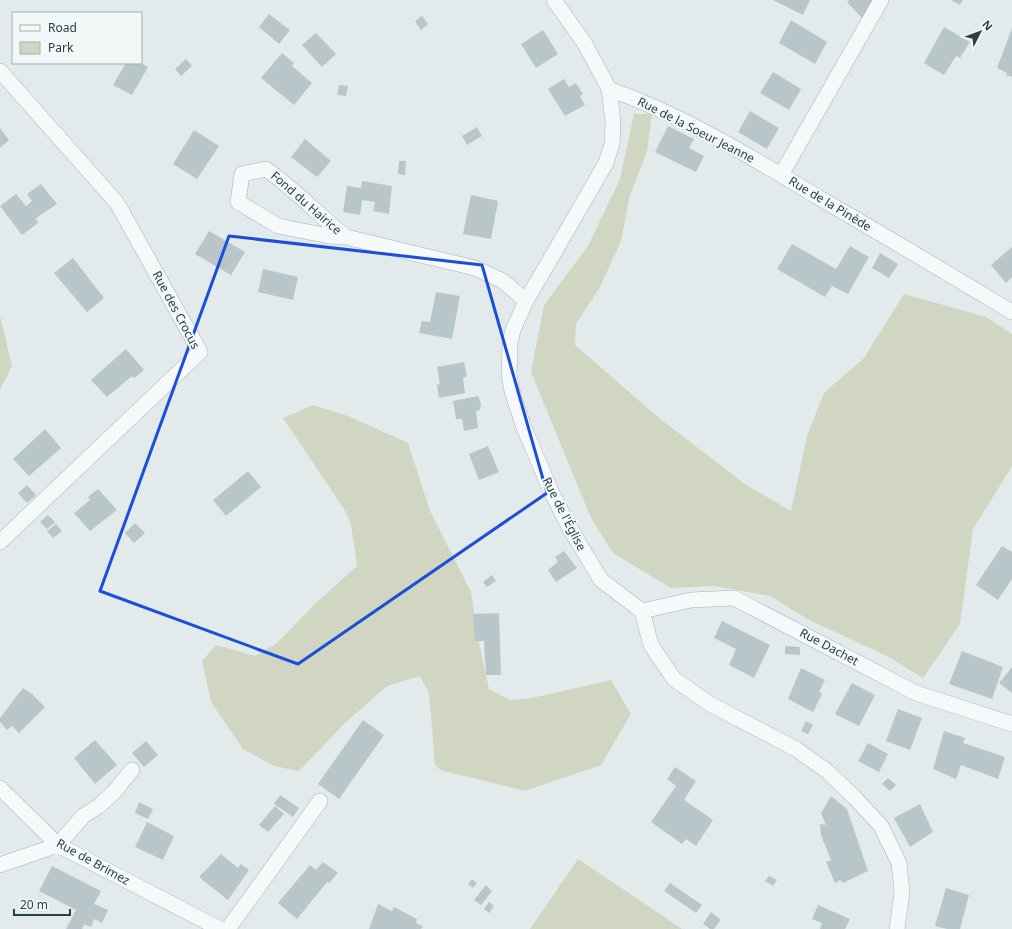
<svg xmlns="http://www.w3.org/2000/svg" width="1012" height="929" font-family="'Noto Sans',sans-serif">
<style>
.green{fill:#d1d6c2}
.building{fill:#b8c6ca}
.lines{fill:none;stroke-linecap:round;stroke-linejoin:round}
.minor-casing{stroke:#a6b4b7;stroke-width:16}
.minor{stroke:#f5f9f9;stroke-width:15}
.marked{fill:none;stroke:#1d4ed8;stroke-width:3;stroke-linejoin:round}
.labels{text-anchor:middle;stroke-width:4;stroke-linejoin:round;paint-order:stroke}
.street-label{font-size:12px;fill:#284145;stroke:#f2f8f8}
</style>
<rect width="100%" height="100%" fill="#e2eaec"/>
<!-- green -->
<path class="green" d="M 634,114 L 652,114 L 647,152 L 630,195 L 621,241 L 600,287 L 576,324 L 575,345 L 659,418 L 745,484 L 791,511 L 807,436 L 824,393 L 864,358 L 904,294 L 986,317 L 1012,334 L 1012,466 L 973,529 L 960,624 L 923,678 L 887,656 L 807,619 L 770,596 L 715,586 L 671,588 L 613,553 L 591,518 L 531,372 L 544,305 L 588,246 L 620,179 Z
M 0,316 L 12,366 L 0,390 Z
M 313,405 L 348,416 L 408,443 L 430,511 L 471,592 L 478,638 L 489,689 L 510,700 L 532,698 L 611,680 L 631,714 L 601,765 L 525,791 L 440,770 L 435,764 L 429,693 L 420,676 L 387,686 L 345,723 L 299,771 L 274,766 L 243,749 L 211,702 L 202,661 L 216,645 L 255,656 L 277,643 L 317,602 L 357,566 L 351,524 L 344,509 L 283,418 Z
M 578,859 L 682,929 L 530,929 Z"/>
<!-- building -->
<path class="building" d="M 773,0 L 810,0 L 803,15 Z
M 849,0 L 875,0 L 863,19 L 847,2 Z
M 951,0 L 963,0 L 960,5 Z
M 269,14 L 290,30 L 279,44 L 259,27 Z
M 422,16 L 428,24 L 421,30 L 415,21 Z
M 791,20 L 827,42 L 815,64 L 779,43 Z
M 944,27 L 970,42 L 960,58 L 956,56 L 944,75 L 924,63 Z
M 1012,28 L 1012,77 L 1006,75 L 1007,73 L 997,68 Z
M 543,30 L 558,54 L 536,68 L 521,44 Z
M 316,33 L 336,54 L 322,67 L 302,45 Z
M 282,53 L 294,63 L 292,66 L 312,83 L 294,105 L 261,78 Z
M 186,59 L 192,66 L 181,76 L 175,69 Z
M 126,63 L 141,63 L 148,67 L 132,95 L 113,85 Z
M 773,72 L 801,89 L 789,110 L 760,93 Z
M 564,79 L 569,87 L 576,83 L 583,94 L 580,96 L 585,105 L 565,116 L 548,89 Z
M 339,85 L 348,86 L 346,96 L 337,95 Z
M 750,111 L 779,128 L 767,149 L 738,132 Z
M 668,126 L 694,139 L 689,148 L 704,156 L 696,172 L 655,152 Z
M 477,127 L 482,136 L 467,145 L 462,136 Z
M 0,128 L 9,140 L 0,148 Z
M 194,130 L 219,146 L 197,179 L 173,164 Z
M 305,139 L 331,161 L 317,177 L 291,157 Z
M 399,161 L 406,161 L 405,175 L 398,174 Z
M 362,181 L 392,186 L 389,214 L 373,211 L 375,202 L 362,200 L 360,215 L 343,212 L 347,186 L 361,188 Z
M 41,184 L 57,204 L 36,218 L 38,223 L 22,235 L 0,206 L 16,194 L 26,206 L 32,201 L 27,194 Z
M 471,195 L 498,201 L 491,239 L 463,234 Z
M 209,231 L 245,252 L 231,275 L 195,254 Z
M 792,244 L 836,269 L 850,246 L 869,257 L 848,294 L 832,286 L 825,297 L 777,269 Z
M 1012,247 L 1012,277 L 1006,283 L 991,265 Z
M 880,253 L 898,264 L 889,278 L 872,268 Z
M 73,258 L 104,298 L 87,312 L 54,273 Z
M 263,269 L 298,277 L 293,300 L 258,292 Z
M 436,292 L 460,296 L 452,339 L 419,333 L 422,321 L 430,322 Z
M 126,349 L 144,370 L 134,378 L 132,376 L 107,397 L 91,380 Z
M 464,362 L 467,376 L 463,378 L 465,393 L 439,398 L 437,385 L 440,384 L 437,367 Z
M 478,396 L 481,404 L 480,410 L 476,411 L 478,428 L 464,431 L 462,419 L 456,419 L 453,401 Z
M 45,429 L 61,448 L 29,476 L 13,459 Z
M 488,446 L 499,472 L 479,480 L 469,454 Z
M 248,471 L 261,487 L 226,516 L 213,500 Z
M 27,485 L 36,495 L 27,503 L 18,493 Z
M 98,489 L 117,510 L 90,531 L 74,513 L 90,500 L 88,497 Z
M 48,515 L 55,522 L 47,529 L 40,522 Z
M 135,523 L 145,533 L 134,543 L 125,533 Z
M 56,524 L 62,531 L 53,538 L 47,531 Z
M 1002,546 L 1012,552 L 1012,579 L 998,600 L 976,585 Z
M 564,551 L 577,568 L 556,582 L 548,570 L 558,562 L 555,557 Z
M 492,575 L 496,581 L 487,587 L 483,582 Z
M 499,613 L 501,675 L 486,675 L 484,641 L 475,641 L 473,614 Z
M 722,621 L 770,645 L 754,678 L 729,665 L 736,649 L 714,638 Z
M 785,646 L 800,647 L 800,655 L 785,654 Z
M 962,651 L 1003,667 L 992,699 L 949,684 Z
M 1012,667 L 1012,693 L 999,683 Z
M 801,668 L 825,680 L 819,692 L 822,694 L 813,712 L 788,699 Z
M 852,683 L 875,695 L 859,726 L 835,714 Z
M 23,688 L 32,694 L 45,707 L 19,733 L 12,726 L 7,730 L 0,722 L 0,718 Z
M 898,709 L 922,718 L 910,750 L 886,741 Z
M 363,720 L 384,735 L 339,799 L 318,784 Z
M 806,721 L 813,725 L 808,734 L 801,731 Z
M 944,731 L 965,738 L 963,743 L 1005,757 L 998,779 L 961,765 L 956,779 L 933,769 Z
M 95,740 L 117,765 L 95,784 L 74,758 Z
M 146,741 L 158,755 L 144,767 L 132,753 Z
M 868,743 L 888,754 L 879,772 L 858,761 Z
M 675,767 L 696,781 L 684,800 L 713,820 L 696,846 L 686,839 L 682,844 L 651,822 L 676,786 L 667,779 Z
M 888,778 L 896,785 L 890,791 L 882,784 Z
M 280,795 L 299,808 L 293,817 L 274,804 Z
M 831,796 L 847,809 L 868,871 L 843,883 L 840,880 L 835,883 L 826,862 L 831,860 L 821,835 L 820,824 L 826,825 L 821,813 Z
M 139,802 L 153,809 L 148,819 L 135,813 Z
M 920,804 L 933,832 L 910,847 L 894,818 Z
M 275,806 L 284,814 L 268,832 L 259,825 Z
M 147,822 L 174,836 L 163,860 L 135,847 Z
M 221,854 L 238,868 L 241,864 L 249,870 L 228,900 L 199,877 Z
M 323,862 L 338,873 L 329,883 L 327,882 L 297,919 L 278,903 L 310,865 L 316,870 Z
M 52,866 L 101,891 L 94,904 L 108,910 L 102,923 L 94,919 L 91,927 L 84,924 L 82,929 L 66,929 L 76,910 L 39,891 Z
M 769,876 L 777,880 L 773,886 L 765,881 Z
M 472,879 L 477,883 L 473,888 L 468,884 Z
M 670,883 L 702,905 L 696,913 L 664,891 Z
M 486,885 L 492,891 L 481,905 L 474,900 Z
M 946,888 L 969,895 L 960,929 L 947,929 L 935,926 Z
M 489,902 L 494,906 L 489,913 L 484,909 Z
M 378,904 L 392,911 L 394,907 L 417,919 L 416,923 L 423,926 L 421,929 L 369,929 Z
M 818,905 L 850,919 L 845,929 L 820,929 L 822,923 L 812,919 Z
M 711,912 L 721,920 L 714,929 L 710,929 L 703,924 Z"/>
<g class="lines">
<defs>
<path id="minor" d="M 554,0 L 585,44 L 609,89 L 613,122 L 612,144 L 606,163 L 526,301 L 513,330 L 510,343 L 509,374 L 512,391 L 523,425 L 550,489 L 569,527 L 601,580 L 642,611 L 651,645 L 674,679 L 710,704 L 796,749 L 827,771 L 854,797 L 881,826 L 899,863 L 902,892 L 897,929
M 0,71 L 117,203 L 200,352 L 0,542
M 609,89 C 682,115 750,156 816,196 C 882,234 947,273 1012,312
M 781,175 L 881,0
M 346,237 C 319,215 294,189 266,169 L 242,174 L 238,202 L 278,226 L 329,236 L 346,237 L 475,268 L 503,281 L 526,301
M 642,611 L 691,600 L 734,598 L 916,693 L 1012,724
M 0,788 L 58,845 L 220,929
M 0,865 L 58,845 L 83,816 L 99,806 L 114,792 L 132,770
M 228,929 L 320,801"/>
</defs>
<!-- minor casing -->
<use href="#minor" class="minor-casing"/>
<!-- minor -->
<use href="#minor" class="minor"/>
</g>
<!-- marked area -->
<path class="marked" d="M 229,236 L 482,265 L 547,493 L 298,664 L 100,591 Z"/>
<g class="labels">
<!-- street labels -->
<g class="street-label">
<text transform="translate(696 130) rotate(27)" y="4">Rue de la Soeur Jeanne</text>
<text transform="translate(306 203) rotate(41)" y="4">Fond du Hairice</text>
<text transform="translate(830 204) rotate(31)" y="4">Rue de la Pinède</text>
<text transform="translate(176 310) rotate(62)" y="4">Rue des Crocus</text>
<text transform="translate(564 514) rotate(63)" y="4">Rue de l'Église</text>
<text transform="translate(829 647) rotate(28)" y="4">Rue Dachet</text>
<text transform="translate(93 862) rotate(29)" y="4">Rue de Brimez</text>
</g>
</g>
<!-- legend -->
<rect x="12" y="12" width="130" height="52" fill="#f2f8f8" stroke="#a1afb0"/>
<rect x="20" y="25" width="20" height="6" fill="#f5f9f9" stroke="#a1afb0"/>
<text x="48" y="32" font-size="12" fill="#284145">Road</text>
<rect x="20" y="42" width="20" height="12" fill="#d1d6c2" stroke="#a1afb0"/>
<text x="48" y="52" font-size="12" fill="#284145">Park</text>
<!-- north arrow -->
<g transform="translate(980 32) rotate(48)" stroke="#f2f8f8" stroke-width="3" paint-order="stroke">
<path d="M0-3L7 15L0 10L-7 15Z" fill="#284145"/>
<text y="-6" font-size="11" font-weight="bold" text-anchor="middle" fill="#284145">N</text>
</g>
<!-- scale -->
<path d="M14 909v6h56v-6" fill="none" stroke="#284145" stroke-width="2"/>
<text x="20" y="909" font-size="12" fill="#284145" stroke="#f2f8f8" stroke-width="3" paint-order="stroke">20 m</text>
</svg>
